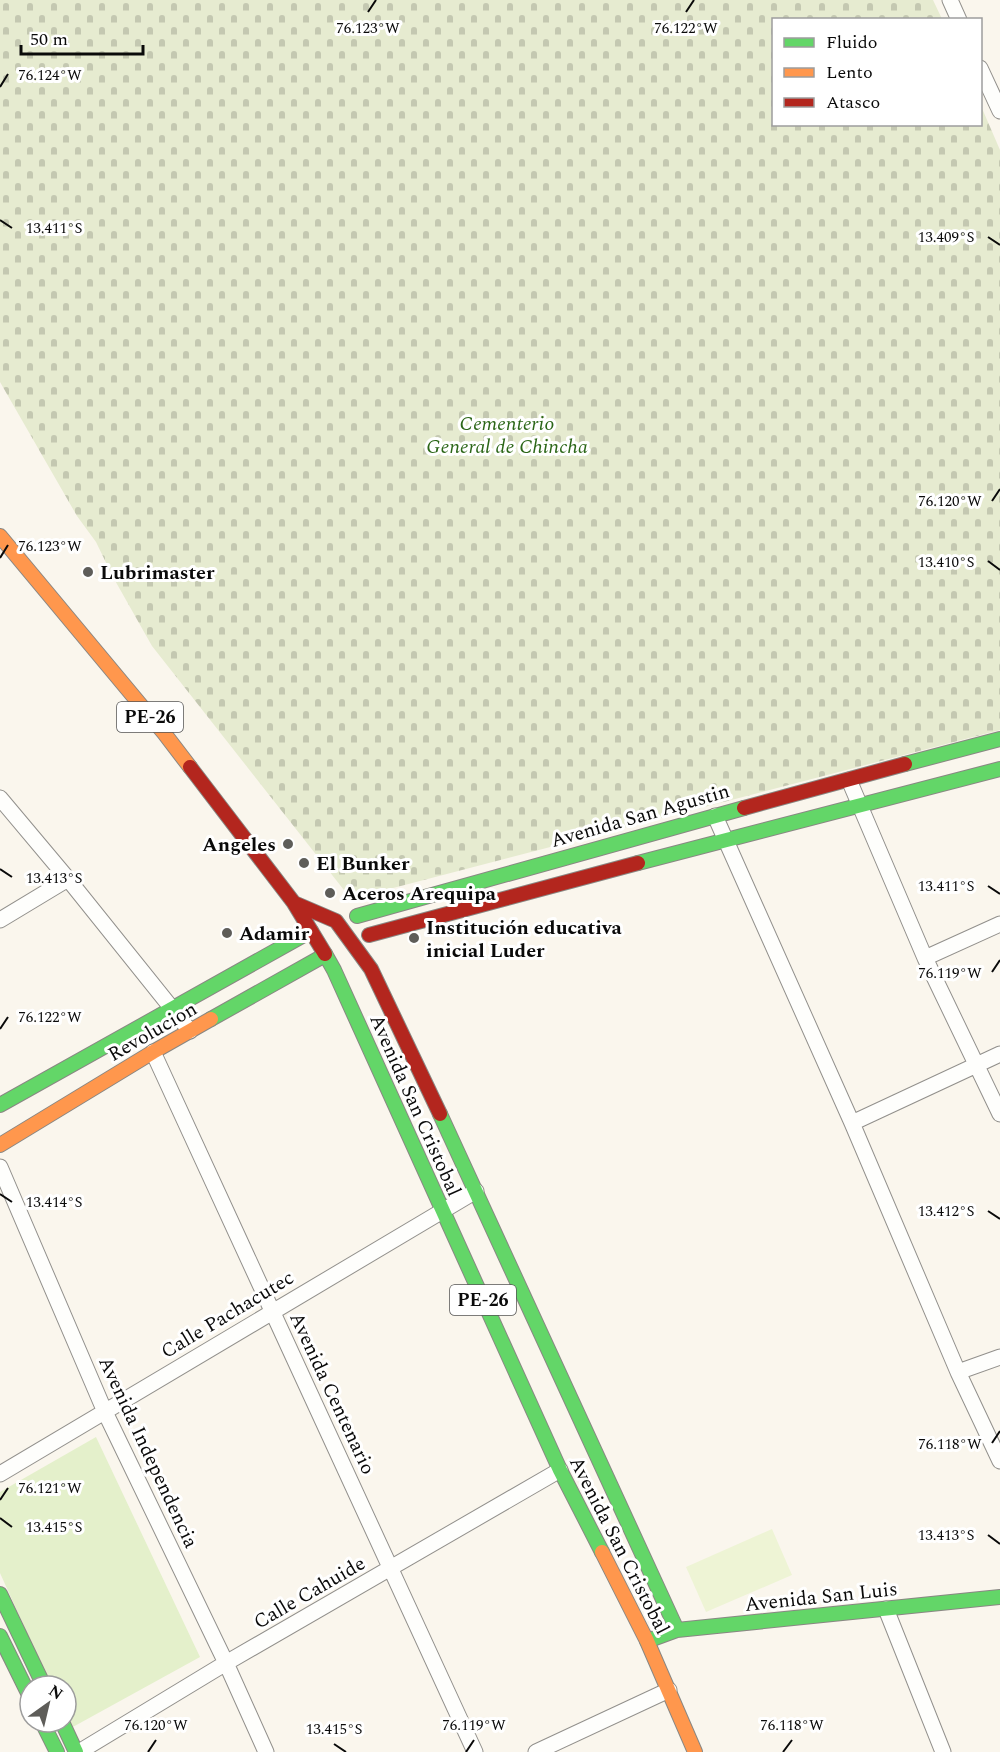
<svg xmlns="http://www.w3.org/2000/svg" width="1000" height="1752" font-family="Spectral,serif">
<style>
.cemetery{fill:url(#cemetery-stones)}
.park{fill:#e4f0cb}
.pitch{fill:#eef4d5}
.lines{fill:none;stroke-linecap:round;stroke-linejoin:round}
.street-casing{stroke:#92908c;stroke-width:17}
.fast-casing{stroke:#898783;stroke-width:16}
.slow-casing{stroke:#898783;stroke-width:16}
.jam-casing{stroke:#898783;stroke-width:16}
.street{stroke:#fefefc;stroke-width:15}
.fast{stroke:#63d668;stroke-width:14}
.slow{stroke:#ff974d;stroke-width:14}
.jam{stroke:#b3261e;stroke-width:14}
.ticks{fill:none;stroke:#0a0a0a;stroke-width:2}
.poi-dot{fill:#5e5d59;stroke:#fff;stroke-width:2}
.labels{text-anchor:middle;stroke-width:6;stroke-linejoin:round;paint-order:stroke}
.shield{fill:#fff;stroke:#545454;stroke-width:1.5}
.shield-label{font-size:18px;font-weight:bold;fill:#0a0a0a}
.park-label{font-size:20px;font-style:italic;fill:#2b6617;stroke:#fff}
.poi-label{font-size:20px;font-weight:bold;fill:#0a0a0a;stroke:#fff;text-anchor:start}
.street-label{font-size:20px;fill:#0a0a0a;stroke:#fff}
.ticks-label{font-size:15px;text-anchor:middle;fill:#0a0a0a;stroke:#fff;stroke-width:6;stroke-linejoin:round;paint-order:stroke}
</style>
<defs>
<pattern id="cemetery-stones" width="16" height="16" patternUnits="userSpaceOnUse" patternTransform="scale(1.5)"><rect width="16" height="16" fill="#e6ebd0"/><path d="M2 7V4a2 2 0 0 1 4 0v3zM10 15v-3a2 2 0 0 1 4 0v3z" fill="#c4c8b1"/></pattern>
</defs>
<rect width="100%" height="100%" fill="#faf6ed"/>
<!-- cemetery -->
<path class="cemetery" d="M 0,0 L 933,0 L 942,19 L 774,20 L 774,124 L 980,124 L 981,106 L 1000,150 L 1000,730 L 351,899 L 152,646 L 113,577 L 96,542 L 77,516 L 0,382 Z"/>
<!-- park -->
<path class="park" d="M 96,1437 L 200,1657 L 71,1728 L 66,1718 L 66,1686 L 51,1686 L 0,1573 L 0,1492 Z"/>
<!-- pitch -->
<path class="pitch" d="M 772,1529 L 792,1575 L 706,1612 L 686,1567 Z"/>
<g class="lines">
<defs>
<path id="street" d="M 950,0 L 959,20
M 980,68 L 1000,111
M 849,780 L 925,958 L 1000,1114
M 0,798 L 68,879 L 190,1031
M 715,816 L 852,1123 L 958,1372 L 1000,1461
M 0,920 L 68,879
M 925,958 L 1000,924
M 153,1052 L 475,1752
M 852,1123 L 1000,1054
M 0,1167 L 105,1412 L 226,1663 L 266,1752
M 958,1372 L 1000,1357
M 0,1474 L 476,1191
M 886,1609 L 943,1752
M 79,1752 L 226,1663 L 560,1470
M 536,1752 L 669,1690"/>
<path id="fast" d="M 905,764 L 1000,739
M 638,863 L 1000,769
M 357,916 L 744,808
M 325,954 L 334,970 L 560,1470 L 602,1552
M 211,1019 L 325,955
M 0,1105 L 311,931
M 440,1114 L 677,1630 L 647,1641
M 0,1594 L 44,1686
M 677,1630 L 1000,1597
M 0,1636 L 30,1697
M 42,1722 L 57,1752
M 62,1722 L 76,1752"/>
<path id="slow" d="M 0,536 L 164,733 L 190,767
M 0,1145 L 153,1052 L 211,1019
M 602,1552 L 647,1641 L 695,1752"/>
<path id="jam" d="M 190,767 L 294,903 L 325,954
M 744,808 L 905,764
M 294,903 L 336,921 L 371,969 L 440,1114
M 369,935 L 638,863"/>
</defs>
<!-- street casing -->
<use href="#street" class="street-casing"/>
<!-- fast casing -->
<use href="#fast" class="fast-casing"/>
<!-- slow casing -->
<use href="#slow" class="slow-casing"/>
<!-- jam casing -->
<use href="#jam" class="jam-casing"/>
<!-- street -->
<use href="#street" class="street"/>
<!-- fast -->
<use href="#fast" class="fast"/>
<!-- slow -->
<use href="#slow" class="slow"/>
<!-- jam -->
<use href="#jam" class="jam"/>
</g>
<!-- ticks -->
<path class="ticks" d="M 368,12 L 376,0M 686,12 L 694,0M 0,87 L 8,74M 0,220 L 12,228M 988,237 L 1000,245M 992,501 L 1000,489M 0,558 L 8,545M 988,561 L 1000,570M 0,869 L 12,877M 988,886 L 1000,894M 992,972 L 1000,960M 0,1029 L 8,1017M 0,1194 L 12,1202M 988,1211 L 1000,1219M 992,1443 L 1000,1431M 0,1500 L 8,1488M 0,1518 L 12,1527M 988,1535 L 1000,1544M 334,1744 L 346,1752M 148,1752 L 156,1740M 466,1752 L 474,1740M 783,1752 L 792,1740"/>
<!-- markers -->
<g class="poi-dot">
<circle cx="88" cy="572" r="6"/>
<circle cx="288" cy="844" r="6"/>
<circle cx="304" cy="863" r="6"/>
<circle cx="330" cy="893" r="6"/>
<circle cx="227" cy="933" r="6"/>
<circle cx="414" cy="938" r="6"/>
</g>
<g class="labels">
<!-- shield labels -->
<g class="shield">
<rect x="117" y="702" width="66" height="30" rx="4.5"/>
<rect x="450" y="1285" width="66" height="30" rx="4.5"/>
</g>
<g class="shield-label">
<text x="150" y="723">PE-26</text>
<text x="483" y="1306">PE-26</text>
</g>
<!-- park labels -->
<g class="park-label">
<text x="507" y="430">Cementerio<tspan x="507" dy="23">General de Chincha</tspan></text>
</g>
<!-- poi labels -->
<g class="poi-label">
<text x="100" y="579">Lubrimaster</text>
<text x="276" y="851" text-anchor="end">Angeles</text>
<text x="316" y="870">El Bunker</text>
<text x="342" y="900">Aceros Arequipa</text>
<text x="426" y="934">Institución educativa<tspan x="426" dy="23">inicial Luder</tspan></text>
<text x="239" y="940">Adamir</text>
</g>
<!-- street labels -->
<g class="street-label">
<text transform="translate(640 815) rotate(-16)" y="7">Avenida San Agustin</text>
<text transform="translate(152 1031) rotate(-30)" y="7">Revolucion</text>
<text transform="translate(416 1105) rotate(66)" y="7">Avenida San Cristobal</text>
<text transform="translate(227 1314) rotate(-31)" y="7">Calle Pachacutec</text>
<text transform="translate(333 1393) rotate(65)" y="7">Avenida Centenario</text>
<text transform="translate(149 1452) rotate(65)" y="7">Avenida Independencia</text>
<text transform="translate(620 1545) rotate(63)" y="7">Avenida San Cristobal</text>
<text transform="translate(309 1592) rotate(-30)" y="7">Calle Cahuide</text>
<text transform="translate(821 1596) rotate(-6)" y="7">Avenida San Luis</text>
</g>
</g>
<g class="ticks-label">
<text x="368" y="33">76.123°W</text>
<text x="686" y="33">76.122°W</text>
<text x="50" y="80">76.124°W</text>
<text x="54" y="233">13.411°S</text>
<text x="946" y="242">13.409°S</text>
<text x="950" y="506">76.120°W</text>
<text x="50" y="551">76.123°W</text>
<text x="946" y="567">13.410°S</text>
<text x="54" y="883">13.413°S</text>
<text x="946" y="891">13.411°S</text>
<text x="950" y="978">76.119°W</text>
<text x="50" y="1022">76.122°W</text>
<text x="54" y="1207">13.414°S</text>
<text x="946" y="1216">13.412°S</text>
<text x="950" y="1449">76.118°W</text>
<text x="50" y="1493">76.121°W</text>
<text x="54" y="1532">13.415°S</text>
<text x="946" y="1540">13.413°S</text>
<text x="156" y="1730">76.120°W</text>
<text x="474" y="1730">76.119°W</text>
<text x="792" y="1730">76.118°W</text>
<text x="334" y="1734">13.415°S</text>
</g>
<!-- legend -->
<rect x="772" y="18" width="210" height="108" fill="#ffffff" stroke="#9d9d9d" stroke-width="1.5"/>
<rect x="784" y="38" width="30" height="9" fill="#63d668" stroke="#9d9d9d" stroke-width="1.5"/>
<text x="826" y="48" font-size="18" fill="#0a0a0a">Fluido</text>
<rect x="784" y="68" width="30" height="9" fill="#ff974d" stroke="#9d9d9d" stroke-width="1.5"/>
<text x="826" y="78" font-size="18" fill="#0a0a0a">Lento</text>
<rect x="784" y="98" width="30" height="9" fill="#b3261e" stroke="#9d9d9d" stroke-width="1.5"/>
<text x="826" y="108" font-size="18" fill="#0a0a0a">Atasco</text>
<!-- north arrow -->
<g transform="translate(48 1704) rotate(34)"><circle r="28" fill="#ffffff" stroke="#9d9d9d" stroke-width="1.5"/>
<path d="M0-4.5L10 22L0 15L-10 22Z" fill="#5e5d59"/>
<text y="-9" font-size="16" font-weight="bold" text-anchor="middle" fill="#0a0a0a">N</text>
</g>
<!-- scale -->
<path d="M21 45v9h122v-9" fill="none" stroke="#0a0a0a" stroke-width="3"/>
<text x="30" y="45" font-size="18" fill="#0a0a0a" stroke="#ffffff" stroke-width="4.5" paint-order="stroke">50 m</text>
</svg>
